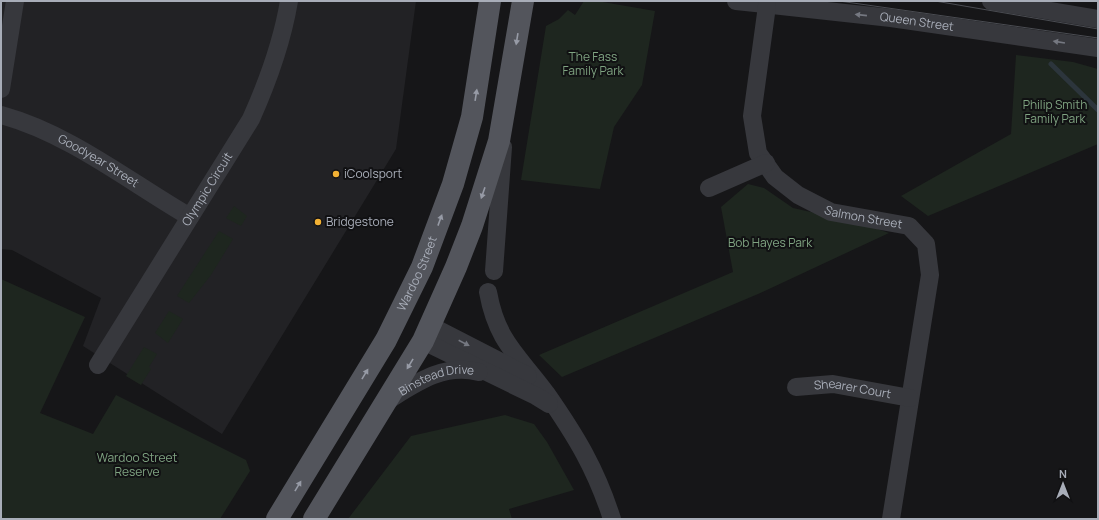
<svg xmlns="http://www.w3.org/2000/svg" width="1099" height="520" font-family="Manrope,sans-serif">
<style>
.built{fill:#222225}
.green{fill:#1e261f}
.lines{fill:none;stroke-linecap:round;stroke-linejoin:round}
.stream{stroke:#2c353c;stroke-width:5}
.minor{stroke:#37383d;stroke-width:18}
.major{stroke:#53555c;stroke-width:22}
.tram{stroke:#4a4c52;stroke-width:1}
.oneway{fill:#757881}
.oneway2{fill:#979ba6}
.poi-dot{fill:#f2b134;stroke:#111113;stroke-width:1.5}
.labels{text-anchor:middle;stroke-width:4;stroke-linejoin:round;paint-order:stroke}
.street-label{font-size:12px;fill:#a8adb8;stroke:#111113}
.park-label{font-size:12px;fill:#7fa381;stroke:#111113}
.poi-label{font-size:12px;fill:#a8adb8;stroke:#111113;text-anchor:start}
</style>
<rect width="100%" height="100%" fill="#161618"/>
<!-- built -->
<path class="built" d="M 1,1 L 416,1 L 396,149 L 222,434 L 83,346 L 101,298 L 12,250 L 1,249 Z"/>
<!-- green -->
<path class="green" d="M 584,1 L 597,1 L 655,11 L 642,85 L 614,127 L 600,189 L 521,180 L 546,26 L 559,19 L 568,10 L 575,15 Z
M 1016,55 L 1073,62 L 1098,69 L 1098,144 L 928,216 L 901,196 L 1011,134 Z
M 748,184 L 764,188 L 793,208 L 860,223 L 889,233 L 758,294 L 562,377 L 539,355 L 733,272 L 721,207 Z
M 234,206 L 247,216 L 241,226 L 226,218 Z
M 219,231 L 233,239 L 211,275 L 189,303 L 177,296 Z
M 1,279 L 85,317 L 40,413 L 93,434 L 116,395 L 246,460 L 250,471 L 220,519 L 1,519 Z
M 169,311 L 183,319 L 168,343 L 155,333 Z
M 144,347 L 157,354 L 149,367 L 151,369 L 141,385 L 126,376 Z
M 505,415 L 534,424 L 547,442 L 574,490 L 509,509 L 512,519 L 348,519 L 411,436 Z"/>
<g class="lines">
<!-- stream -->
<path class="stream" d="M 1051,64 L 1098,110"/>
<!-- minor -->
<g class="minor">
<path id="s1" d="M 736,1 L 891,18 L 1098,48"/>
<path d="M 991,1 L 1098,19"/>
<path id="s2" d="M 767,6 L 752,116 L 758,153 L 775,177 L 798,195 L 831,212 L 909,226 L 926,244 L 930,275 L 891,519"/>
<path d="M 1,89 L 15,1"/>
<path id="s3" d="M 1,115 C 70,134 128,181 190,217"/>
<path d="M 709,188 L 766,163"/>
<path d="M 494,271 L 503,147"/>
<path d="M 488,292 C 497,342 518,355 546,393 C 576,436 596,469 612,519"/>
<path d="M 429,325 L 528,376"/>
<path d="M 423,341 L 536,396 L 549,404"/>
<path id="s4" d="M 98,365 L 251,119 C 268,81 282,43 289,1"/>
<path id="s5" d="M 796,387 L 833,384 L 910,398"/>
<path id="s6" d="M 387,401 C 416,383 443,363 479,372"/>
</g>
<!-- major -->
<g class="major">
<path id="s7" d="M 277,519 L 386,340 L 422,267 L 453,184 L 472,117 L 490,1"/>
<path d="M 314,519 L 423,341 L 456,267 L 472,226 L 499,141 L 523,1"/>
</g>
<!-- tram -->
<path class="tram" d="M 839,1 L 1098,38
M 935,1 L 1098,29"/>
</g>
<!-- one-way arrows -->
<defs><path id="oneway-solid" d="M-6-.8H1V-3.2L6.5 0L1 3.2V.8H-6Z"/></defs>
<g class="oneway">
<use href="#oneway-solid" transform="translate(861 15) rotate(-174)"/>
<use href="#oneway-solid" transform="translate(1059 42) rotate(-171)"/>
<use href="#oneway-solid" transform="translate(464 343) rotate(27)"/>
</g>
<g class="oneway2">
<use href="#oneway-solid" transform="translate(517 39) rotate(99)"/>
<use href="#oneway-solid" transform="translate(476 95) rotate(-81)"/>
<use href="#oneway-solid" transform="translate(483 193) rotate(109)"/>
<use href="#oneway-solid" transform="translate(440 220) rotate(-70)"/>
<use href="#oneway-solid" transform="translate(410 364) rotate(121)"/>
<use href="#oneway-solid" transform="translate(365 374) rotate(-59)"/>
<use href="#oneway-solid" transform="translate(298 486) rotate(-59)"/>
</g>
<!-- markers -->
<g class="poi-dot">
<circle cx="336" cy="174" r="4"/>
<circle cx="318" cy="222" r="4"/>
</g>
<g class="labels">
<!-- street labels -->
<g class="street-label">
<text dy="4" stroke="none"><textPath href="#s1" startOffset="182">Queen Street</textPath></text>
<text dy="4" stroke="none"><textPath href="#s3" startOffset="108">Goodyear Street</textPath></text>
<text dy="4" stroke="none"><textPath href="#s4" startOffset="207">Olympic Circuit</textPath></text>
<text dy="4" stroke="none"><textPath href="#s2" startOffset="277">Salmon Street</textPath></text>
<text dy="4" stroke="none"><textPath href="#s7" startOffset="283">Wardoo Street</textPath></text>
<text dy="4" stroke="none"><textPath href="#s6" startOffset="55">Binstead Drive</textPath></text>
<text dy="4" stroke="none"><textPath href="#s5" startOffset="57">Shearer Court</textPath></text>
</g>
<!-- park labels -->
<g class="park-label">
<text x="593" y="61">The Fass<tspan x="593" dy="14">Family Park</tspan></text>
<text x="1055" y="109">Philip Smith<tspan x="1055" dy="14">Family Park</tspan></text>
<text x="770" y="247">Bob Hayes Park</text>
<text x="137" y="462">Wardoo Street<tspan x="137" dy="14">Reserve</tspan></text>
</g>
<!-- poi labels -->
<g class="poi-label">
<text x="344" y="178">iCoolsport</text>
<text x="326" y="226">Bridgestone</text>
</g>
</g>
<!-- border -->
<rect width="1099" height="520" fill="none" stroke="#a8adb8" stroke-width="4"/>
<!-- north arrow -->
<g transform="translate(1063 484)" stroke="#111113" stroke-width="3" paint-order="stroke">
<path d="M0-3L7 15L0 10L-7 15Z" fill="#a8adb8"/>
<text y="-6" font-size="11" font-weight="bold" text-anchor="middle" fill="#a8adb8">N</text>
</g>
</svg>
